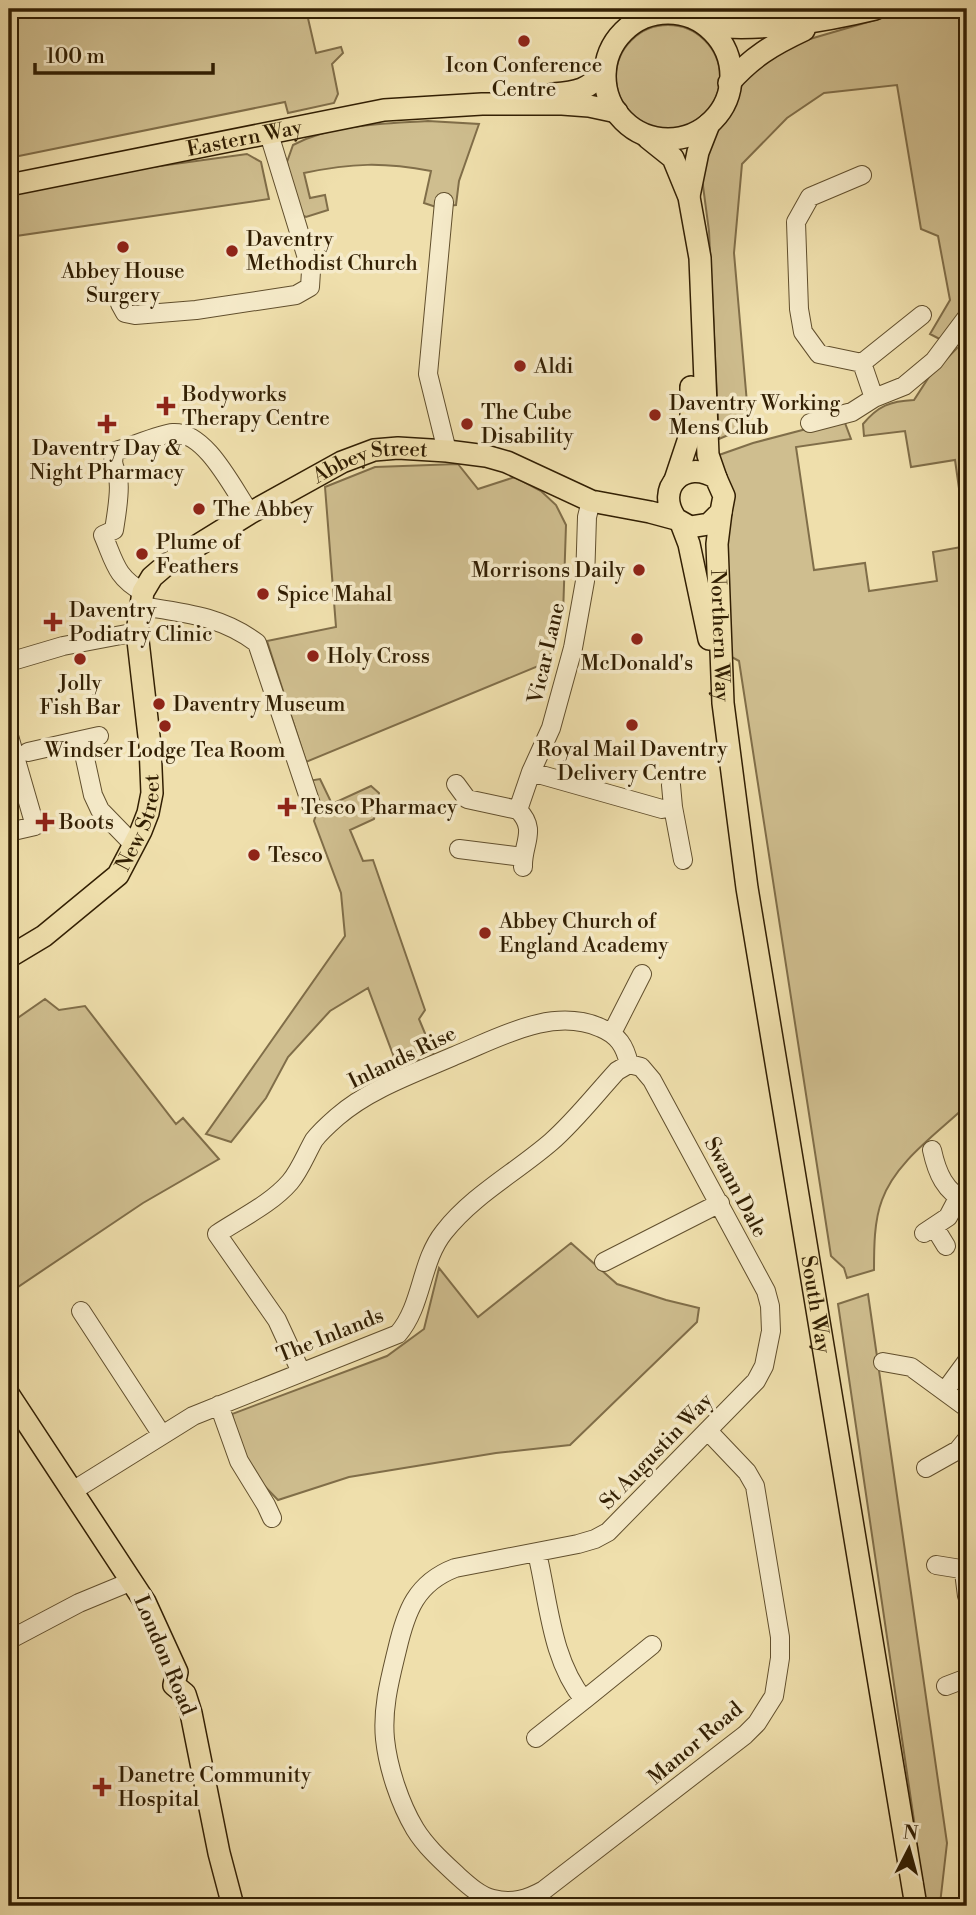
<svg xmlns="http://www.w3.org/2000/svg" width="976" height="1915" font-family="'Libre Bodoni',serif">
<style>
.green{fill:#cfbe8f;stroke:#806e49;stroke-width:2}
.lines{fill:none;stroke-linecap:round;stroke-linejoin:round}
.minor-casing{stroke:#614f2d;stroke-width:20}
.major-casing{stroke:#321f03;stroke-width:24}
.minor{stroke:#f5eac9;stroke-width:18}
.major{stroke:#efdfac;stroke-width:21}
.poi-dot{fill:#8f2418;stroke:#f5eac9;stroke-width:2.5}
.labels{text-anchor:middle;stroke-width:7;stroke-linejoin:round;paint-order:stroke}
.poi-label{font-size:21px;fill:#321f03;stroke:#f5eac9;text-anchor:start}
.street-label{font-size:21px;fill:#321f03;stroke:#f5eac9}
</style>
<rect width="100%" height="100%" fill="#efdfac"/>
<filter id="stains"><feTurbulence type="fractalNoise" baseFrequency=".00286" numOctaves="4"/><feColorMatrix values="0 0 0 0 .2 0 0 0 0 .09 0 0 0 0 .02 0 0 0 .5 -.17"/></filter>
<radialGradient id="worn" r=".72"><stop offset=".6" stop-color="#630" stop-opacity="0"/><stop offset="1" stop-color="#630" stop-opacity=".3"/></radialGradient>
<!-- green -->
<path class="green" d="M 9,9 L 326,9 L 307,14 L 316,53 L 341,47 L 343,53 L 332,64 L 338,94 L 334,103 L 288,113 L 285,102 L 9,158 Z
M 932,9 L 967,9 L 967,545 L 955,460 L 911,467 L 905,431 L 864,436 L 863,424 C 878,406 890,401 914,400 L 929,377 L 957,348 L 930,334 L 950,300 L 938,236 L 921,229 L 897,85 L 824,93 L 787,118 L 742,164 L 734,253 L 749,426 L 719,439 L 709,231 L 701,171 L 716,129 L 747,73 L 803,41 L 892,15 Z
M616 77a52 52 0 1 1 104 0a52 52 0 1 1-104 0Z
M 428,121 L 479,124 L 459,181 L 456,205 L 436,207 L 424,203 L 431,171 C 383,162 352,163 304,173 L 310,198 L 325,195 L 328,210 L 306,217 L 295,212 L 287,162 L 293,145 C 333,124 384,124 428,121 Z
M 247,154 L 261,162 L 269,199 L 9,237 L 9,192 L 109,173 Z
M 829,423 L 845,423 L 851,439 L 796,447 L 814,570 L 865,563 L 869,591 L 937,581 L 933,552 L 967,546 L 967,1105 C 938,1133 896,1161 882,1200 C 874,1221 874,1248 874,1270 L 847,1278 L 844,1268 L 831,1256 L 739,661 L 728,655 L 725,536 L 730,492 L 719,455 L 753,443 Z
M 458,464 L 478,489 L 515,477 L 541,491 L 556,505 L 566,525 L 563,615 L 548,662 L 306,762 L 267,641 L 336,627 L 325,487 L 375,467 Z
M 320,779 L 332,804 L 371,786 L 379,793 L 374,819 L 350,830 L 363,861 L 373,860 L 425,1010 L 419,1019 L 434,1055 L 398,1068 L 368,988 L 330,1011 L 288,1057 L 266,1098 L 231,1142 L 206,1134 L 345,936 L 341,893 L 314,821 L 318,808 L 308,781 Z
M 45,999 L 59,1010 L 85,1006 L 176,1124 L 183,1118 L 219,1159 L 143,1203 L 9,1293 L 9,1024 Z
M 571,1243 L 617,1284 L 666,1300 L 699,1308 L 697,1322 L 570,1445 L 496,1453 L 349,1477 L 278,1500 L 247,1468 L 232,1414 L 387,1356 L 424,1329 L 439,1268 L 478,1317 Z
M 868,1294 L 947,1843 L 940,1904 L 945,1906 L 924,1906 L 922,1899 L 916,1834 L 838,1304 Z"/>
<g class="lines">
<defs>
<path id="minor" d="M 862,175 L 810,197 L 796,222 L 799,309 L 803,332 L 819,354 L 862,363 L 874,398
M 444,202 L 428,374 L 447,451
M 120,304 L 125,313 L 135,315 L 196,310 L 296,295 L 310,287 L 311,271 L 269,134
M 862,363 L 922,315
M 810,423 L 852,412 L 874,398 L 904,386 L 934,361 L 967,317
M 143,592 C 116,577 115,563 103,535 L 114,530 C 116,517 121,490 118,478 C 115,466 110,464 116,451 C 131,447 159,434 173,433 C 206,431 233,489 250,513
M 141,606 C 185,613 221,616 257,643 L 312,807
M 9,662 L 63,646 L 137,632
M 9,736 L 35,826 L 9,832
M 81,740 L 99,736
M 28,752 L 81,740 L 93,795 L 100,810 L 134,845
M 531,772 L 662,809 L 673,807 L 683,860
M 456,784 L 467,799 L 518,810
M 671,785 L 673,807
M 518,810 L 531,772 L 551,728 L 573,648 L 585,581 L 587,517 L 591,501
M 518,810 C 538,830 522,844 523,867
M 459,849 L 523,857
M 612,1033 L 642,974
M 629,1064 L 641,1067 L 652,1080 L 766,1291 L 770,1306 L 771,1331 L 764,1366 L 756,1381 L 608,1532 L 595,1539 L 578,1544 L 455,1568 C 416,1583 406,1611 397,1650 C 390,1679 382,1708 385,1739 C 388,1768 400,1804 415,1829 C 426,1847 443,1862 458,1876 C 468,1885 480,1896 493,1899 C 512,1904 528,1899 544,1890 L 745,1735 L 757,1723 L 774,1696 L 780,1658 L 780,1637 L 755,1486 L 747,1472 L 708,1431
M 932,1150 C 937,1173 945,1192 967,1202
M 935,1228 L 946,1246
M 924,1233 L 948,1217 L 958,1198
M 604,1262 L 720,1203
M 81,1311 L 162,1435
M 883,1362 L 911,1367 L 967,1408
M 301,1372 L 277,1320 L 217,1234 C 241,1218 271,1204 290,1182 C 300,1170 306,1154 314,1140 C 320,1132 329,1124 337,1117 C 369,1089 415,1073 454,1056 C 499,1038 552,1006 601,1028 C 618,1035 625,1046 629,1064
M 945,1391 L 967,1361
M 219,1405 L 239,1461 L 266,1505 L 272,1518
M 926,1468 L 958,1450 L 967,1439
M 71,1492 L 193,1416 L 398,1334 C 423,1305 420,1262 444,1232 C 473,1195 515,1173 551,1142 C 575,1121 595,1095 617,1071 L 629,1064
M 537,1553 C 549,1603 551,1659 584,1700 L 652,1645
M 936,1565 L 967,1570
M 964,1572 L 967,1596
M 9,1640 L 79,1603 L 125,1584 L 129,1579
M 946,1686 L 967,1678
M 536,1738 L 584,1700"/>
<g id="major">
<circle cx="668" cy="76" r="63"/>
<path d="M 709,26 C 766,31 820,22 875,9"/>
<path d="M 729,83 C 752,57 772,45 804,30"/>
<path d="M 553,94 C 579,92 587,90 605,71"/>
<path d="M 648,138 L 673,158 L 689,197 L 700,258 L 708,455 L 716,478"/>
<path id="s1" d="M 9,185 L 384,110 L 482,104 L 562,104 L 589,106 L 617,112"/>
<path d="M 689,196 L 698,152 L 709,124"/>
<path d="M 675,480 L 691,432 L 691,387"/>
<path id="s2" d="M 721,512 L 717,544 L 723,703 L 747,888 L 916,1906"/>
<path d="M 681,523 L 689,544 L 709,639"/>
<path id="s3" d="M 9,957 L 44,936 L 118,875 L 141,831 L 148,813 L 152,793 L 150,745 L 137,632 L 143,592 L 152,577 L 166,565 L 250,513 L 342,462 L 374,450 L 398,448 L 447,451 L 486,456 L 507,462 L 591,501 L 650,512 L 676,519 L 690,527 L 709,524 L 721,512 L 724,496 L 716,478 C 685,458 654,488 676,519"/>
<path d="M 9,1395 L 145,1602 L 177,1672 L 174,1685 L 185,1694 L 191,1713 L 219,1853 L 233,1906"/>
</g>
</defs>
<!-- minor casing -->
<use href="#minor" class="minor-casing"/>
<!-- major casing -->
<use href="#major" class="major-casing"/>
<!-- minor -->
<use href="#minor" class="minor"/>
<!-- major -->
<use href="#major" class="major"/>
</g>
<!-- markers -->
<g class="poi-dot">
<circle cx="524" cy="41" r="7"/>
<circle cx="123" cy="247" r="7"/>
<circle cx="232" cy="251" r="7"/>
<circle cx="520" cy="366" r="7"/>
<path d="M162.5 395.5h7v7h7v7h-7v7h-7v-7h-7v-7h7z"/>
<circle cx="655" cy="415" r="7"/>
<path d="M103.5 413.5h7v7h7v7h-7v7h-7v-7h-7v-7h7z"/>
<circle cx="467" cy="424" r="7"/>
<circle cx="199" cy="509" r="7"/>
<circle cx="142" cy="554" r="7"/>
<circle cx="639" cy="570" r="7"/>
<circle cx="263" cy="594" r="7"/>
<path d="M49.5 611.5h7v7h7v7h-7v7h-7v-7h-7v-7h7z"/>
<circle cx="637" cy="639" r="7"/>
<circle cx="313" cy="656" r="7"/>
<circle cx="80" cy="659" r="7"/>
<circle cx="159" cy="704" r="7"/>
<circle cx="632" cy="725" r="7"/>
<circle cx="165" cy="726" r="7"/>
<path d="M283.5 796.5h7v7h7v7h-7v7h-7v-7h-7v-7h7z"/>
<path d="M41.5 811.5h7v7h7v7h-7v7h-7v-7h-7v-7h7z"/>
<circle cx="254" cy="855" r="7"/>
<circle cx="485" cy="933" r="7"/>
<path d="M98.5 1776.5h7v7h7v7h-7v7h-7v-7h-7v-7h7z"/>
</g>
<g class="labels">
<!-- poi labels -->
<g class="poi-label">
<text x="524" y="72" text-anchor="middle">Icon Conference<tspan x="524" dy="24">Centre</tspan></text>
<text x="246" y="246">Daventry<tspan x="246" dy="24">Methodist Church</tspan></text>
<text x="123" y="278" text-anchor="middle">Abbey House<tspan x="123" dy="24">Surgery</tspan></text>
<text x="534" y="373">Aldi</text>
<text x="182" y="401">Bodyworks<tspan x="182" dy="24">Therapy Centre</tspan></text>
<text x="669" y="410">Daventry Working<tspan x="669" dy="24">Mens Club</tspan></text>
<text x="481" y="419">The Cube<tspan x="481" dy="24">Disability</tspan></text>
<text x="107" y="455" text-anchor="middle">Daventry Day &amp;<tspan x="107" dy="24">Night Pharmacy</tspan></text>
<text x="213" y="516">The Abbey</text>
<text x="156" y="549">Plume of<tspan x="156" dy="24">Feathers</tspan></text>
<text x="625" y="577" text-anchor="end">Morrisons Daily</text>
<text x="277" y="601">Spice Mahal</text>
<text x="69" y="617">Daventry<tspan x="69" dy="24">Podiatry Clinic</tspan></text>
<text x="327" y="663">Holy Cross</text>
<text x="637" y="670" text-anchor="middle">McDonald's</text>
<text x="80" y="690" text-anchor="middle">Jolly<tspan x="80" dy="24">Fish Bar</tspan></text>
<text x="173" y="711">Daventry Museum</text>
<text x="632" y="756" text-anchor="middle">Royal Mail Daventry<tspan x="632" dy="24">Delivery Centre</tspan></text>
<text x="165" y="757" text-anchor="middle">Windser Lodge Tea Room</text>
<text x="301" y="814">Tesco Pharmacy</text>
<text x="59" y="829">Boots</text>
<text x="268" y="862">Tesco</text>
<text x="499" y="928">Abbey Church of<tspan x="499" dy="24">England Academy</tspan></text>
<text x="118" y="1782">Danetre Community<tspan x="118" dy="24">Hospital</tspan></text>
</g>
<!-- street labels -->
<g class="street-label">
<text dy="7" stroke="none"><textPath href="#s1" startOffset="240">Eastern Way</textPath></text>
<text dy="7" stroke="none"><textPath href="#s3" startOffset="696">Abbey Street</textPath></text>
<text dy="7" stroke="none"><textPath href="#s2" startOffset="124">Northern Way</textPath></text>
<text transform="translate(546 653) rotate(-77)" y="7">Vicar Lane</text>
<text dy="7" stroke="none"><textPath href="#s3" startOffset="194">New Street</textPath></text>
<text transform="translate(402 1057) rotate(-26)" y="7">Inlands Rise</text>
<text transform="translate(736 1187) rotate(62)" y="7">Swann Dale</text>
<text dy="7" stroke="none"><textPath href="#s2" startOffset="800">South Way</textPath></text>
<text transform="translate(330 1335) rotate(-22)" y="7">The Inlands</text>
<text transform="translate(656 1451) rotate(-46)" y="7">St Augustin Way</text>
<text transform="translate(165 1655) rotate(67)" y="7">London Road</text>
<text transform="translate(695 1743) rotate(-40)" y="7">Manor Road</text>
</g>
</g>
<!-- margin -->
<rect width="976" height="1915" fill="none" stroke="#efdfac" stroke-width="35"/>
<rect x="10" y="10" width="955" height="1894" fill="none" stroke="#321f03" stroke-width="3.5"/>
<rect x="18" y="18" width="941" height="1880" fill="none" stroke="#321f03" stroke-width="2"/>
<!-- north arrow -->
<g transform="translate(909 1849) rotate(6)" stroke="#f5eac9" stroke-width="5" paint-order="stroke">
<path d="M0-5L12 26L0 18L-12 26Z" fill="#321f03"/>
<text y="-10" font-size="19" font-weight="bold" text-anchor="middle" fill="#321f03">N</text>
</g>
<!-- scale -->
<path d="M35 63v10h178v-10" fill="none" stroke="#321f03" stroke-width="3.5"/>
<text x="46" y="63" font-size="21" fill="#321f03" stroke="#f5eac9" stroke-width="5" paint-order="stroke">100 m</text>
<rect width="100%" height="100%" filter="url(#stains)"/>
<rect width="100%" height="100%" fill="url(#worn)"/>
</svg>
